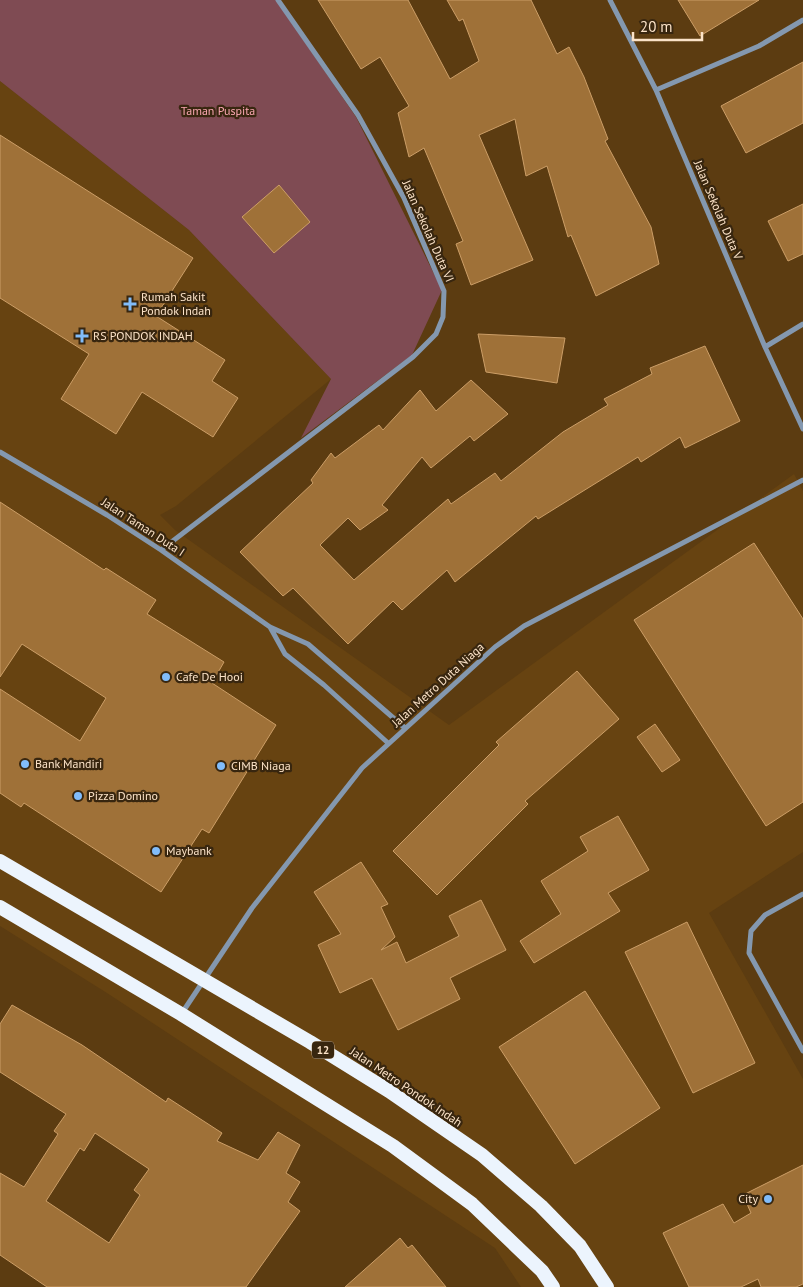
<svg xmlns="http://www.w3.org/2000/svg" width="803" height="1287" font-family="'PT Sans',sans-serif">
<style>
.built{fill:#674311}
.green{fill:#7f4b53}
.building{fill:#9f7138;stroke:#cc9e67;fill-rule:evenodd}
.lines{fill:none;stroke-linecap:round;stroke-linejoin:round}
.minor{stroke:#8498af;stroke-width:5}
.trunk{stroke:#ecf4fd;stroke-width:14}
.poi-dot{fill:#81bcfa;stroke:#38260f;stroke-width:2}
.labels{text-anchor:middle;stroke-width:4.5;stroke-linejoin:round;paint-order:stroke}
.shield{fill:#38260f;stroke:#c1aa90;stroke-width:1}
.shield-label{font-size:11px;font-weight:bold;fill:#fce3c8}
.park-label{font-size:12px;fill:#f9a6b1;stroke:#38260f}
.street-label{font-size:12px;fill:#fce3c8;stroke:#38260f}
.poi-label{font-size:12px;fill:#fce3c8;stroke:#38260f;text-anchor:start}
</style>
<rect width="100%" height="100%" fill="#5c3c11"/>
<!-- built -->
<path class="built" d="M 0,81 L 189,230 L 331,379 L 176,506 L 160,515 L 175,530 L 449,725 L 794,474 L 803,491 L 803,852 L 709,913 L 803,1079 L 803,1287 L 521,1287 L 495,1248 L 107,993 L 0,926 Z"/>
<!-- green -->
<path class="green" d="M 0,0 L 276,0 L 356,117 L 442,290 L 412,355 L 301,438 L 331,379 L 189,230 L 0,81 Z"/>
<!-- building -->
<path class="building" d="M 318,0 L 408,0 L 450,79 L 479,61 L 463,19 L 459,21 L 447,0 L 531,0 L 557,54 L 569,47 L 584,77 L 608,139 L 605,141 L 651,227 L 659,264 L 596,296 L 571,235 L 568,237 L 547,166 L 526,176 L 515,119 L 479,135 L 533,260 L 471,285 L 456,244 L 463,241 L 424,148 L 409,157 L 398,113 L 409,106 L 380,57 L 361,69 Z
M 678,0 L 759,0 L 700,36 Z
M 803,62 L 803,123 L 746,153 L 721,106 Z
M 0,135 L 193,258 L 156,316 L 225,360 L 212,381 L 238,398 L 213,437 L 142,392 L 116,434 L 61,399 L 89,354 L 0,298 Z
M 279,185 L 310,222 L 274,253 L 242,217 Z
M 803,204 L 803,254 L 788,261 L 768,221 Z
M 478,334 L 565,338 L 557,383 L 486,372 Z
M 705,346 L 740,421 L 685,448 L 680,437 L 641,462 L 638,457 L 538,519 L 536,516 L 455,582 L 447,570 L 402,610 L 393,601 L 348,644 L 293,588 L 283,596 L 240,552 L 313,483 L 311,480 L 331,453 L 335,458 L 379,425 L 383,430 L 420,390 L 436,411 L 471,380 L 508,414 L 474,441 L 470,436 L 431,468 L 422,457 L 382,505 L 388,510 L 360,530 L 348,518 L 320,545 L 354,580 L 448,499 L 451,504 L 495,473 L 501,481 L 563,432 L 608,405 L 604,399 L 652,374 L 650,368 Z
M 0,502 L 104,570 L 106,568 L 156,600 L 147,614 L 224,662 L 212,683 L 276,725 L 209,833 L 202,829 L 161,892 L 24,803 L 21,807 L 0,793 L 0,689 L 80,741 L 106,698 L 22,644 L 0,677 Z
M 754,543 L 803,619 L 803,802 L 766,826 L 634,620 Z
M 577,671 L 619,719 L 525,801 L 528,804 L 437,895 L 393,851 L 499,745 L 496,742 Z
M 655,724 L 680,760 L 662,772 L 637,737 Z
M 618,816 L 649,870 L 608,893 L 620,911 L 534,963 L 520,941 L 561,914 L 541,881 L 588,851 L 580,837 Z
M 361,862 L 388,904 L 381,907 L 395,937 L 381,950 L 397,942 L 406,963 L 459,936 L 449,916 L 481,900 L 506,950 L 450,978 L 460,999 L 398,1030 L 372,978 L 340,993 L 318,945 L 341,934 L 314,892 Z
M 687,922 L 755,1063 L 693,1093 L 625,952 Z
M 585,991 L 660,1108 L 575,1164 L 499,1047 Z
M 12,1005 L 82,1045 L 166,1102 L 168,1098 L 222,1133 L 217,1141 L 258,1160 L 278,1132 L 300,1145 L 286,1173 L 300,1182 L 288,1202 L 300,1211 L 246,1287 L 47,1287 L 0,1255 L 0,1173 L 24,1187 L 58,1134 L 54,1131 L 66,1114 L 0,1072 L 0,1024 ZM 95,1133 L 149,1169 L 134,1190 L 140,1195 L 109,1243 L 46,1201 L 80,1148 L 84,1151 Z
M 803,1165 L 803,1284 L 796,1287 L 761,1287 L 758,1279 L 741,1287 L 689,1287 L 663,1233 L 723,1204 L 734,1223 L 751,1213 L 743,1195 Z
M 400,1238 L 408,1248 L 412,1245 L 446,1287 L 345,1287 Z"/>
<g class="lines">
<!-- minor -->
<path class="minor" d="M 610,0 L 656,90 L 765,347 L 803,429
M 656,90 L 759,46 L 803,20
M 765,347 L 803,324
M 0,452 L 107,515 L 161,550 L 270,627 L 308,644 L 405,728
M 161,550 L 413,357 L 436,334 L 443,317 L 444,291 L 404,198 L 358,115 L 278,0
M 270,627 L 285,654 L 324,685 L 388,743
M 803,894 L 765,915 L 751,931 L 749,953 L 803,1051
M 182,1013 L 252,908 L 362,768 L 495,647 L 524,626 L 803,480"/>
<!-- trunk -->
<path class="trunk" d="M 0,861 L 310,1042 L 389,1091 L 482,1155 L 541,1206 L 580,1246 L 607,1287
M 0,907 L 181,1014 L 393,1146 L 472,1204 L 542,1271 L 553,1287"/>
</g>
<!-- markers -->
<g class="poi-dot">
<path d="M127.5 296.5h5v5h5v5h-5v5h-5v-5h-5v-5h5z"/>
<path d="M79.5 328.5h5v5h5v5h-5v5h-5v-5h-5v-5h5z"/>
<circle cx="166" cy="677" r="5"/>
<circle cx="25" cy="764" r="5"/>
<circle cx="221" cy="766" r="5"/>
<circle cx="78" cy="796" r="5"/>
<circle cx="156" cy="851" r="5"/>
<circle cx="768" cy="1199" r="5"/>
</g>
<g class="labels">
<!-- shield labels -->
<rect class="shield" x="312" y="1041.5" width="22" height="17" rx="4"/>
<g class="shield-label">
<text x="323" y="1054">12</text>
</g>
<!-- park labels -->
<g class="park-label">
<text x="218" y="115">Taman Puspita</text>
</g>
<!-- street labels -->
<g class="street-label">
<text transform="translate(718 210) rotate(67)" y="4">Jalan Sekolah Duta V</text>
<text transform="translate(428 231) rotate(66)" y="4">Jalan Sekolah Duta VI</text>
<text transform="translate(143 527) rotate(33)" y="4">Jalan Taman Duta I</text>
<text transform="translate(438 685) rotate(-42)" y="4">Jalan Metro Duta Niaga</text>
<text transform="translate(406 1087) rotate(34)" y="4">Jalan Metro Pondok Indah</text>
</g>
<!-- poi labels -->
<g class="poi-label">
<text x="141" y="301">Rumah Sakit<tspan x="141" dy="14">Pondok Indah</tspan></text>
<text x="93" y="340">RS PONDOK INDAH</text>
<text x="176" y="681">Cafe De Hooi</text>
<text x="35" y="768">Bank Mandiri</text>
<text x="231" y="770">CIMB Niaga</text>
<text x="88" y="800">Pizza Domino</text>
<text x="166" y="855">Maybank</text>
<text x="758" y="1203" text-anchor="end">City</text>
</g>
</g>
<!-- scale -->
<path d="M633 32v8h69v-8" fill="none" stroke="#fce3c8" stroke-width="2.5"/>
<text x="640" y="32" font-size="15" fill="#fce3c8" stroke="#38260f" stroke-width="4" paint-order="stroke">20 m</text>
</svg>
